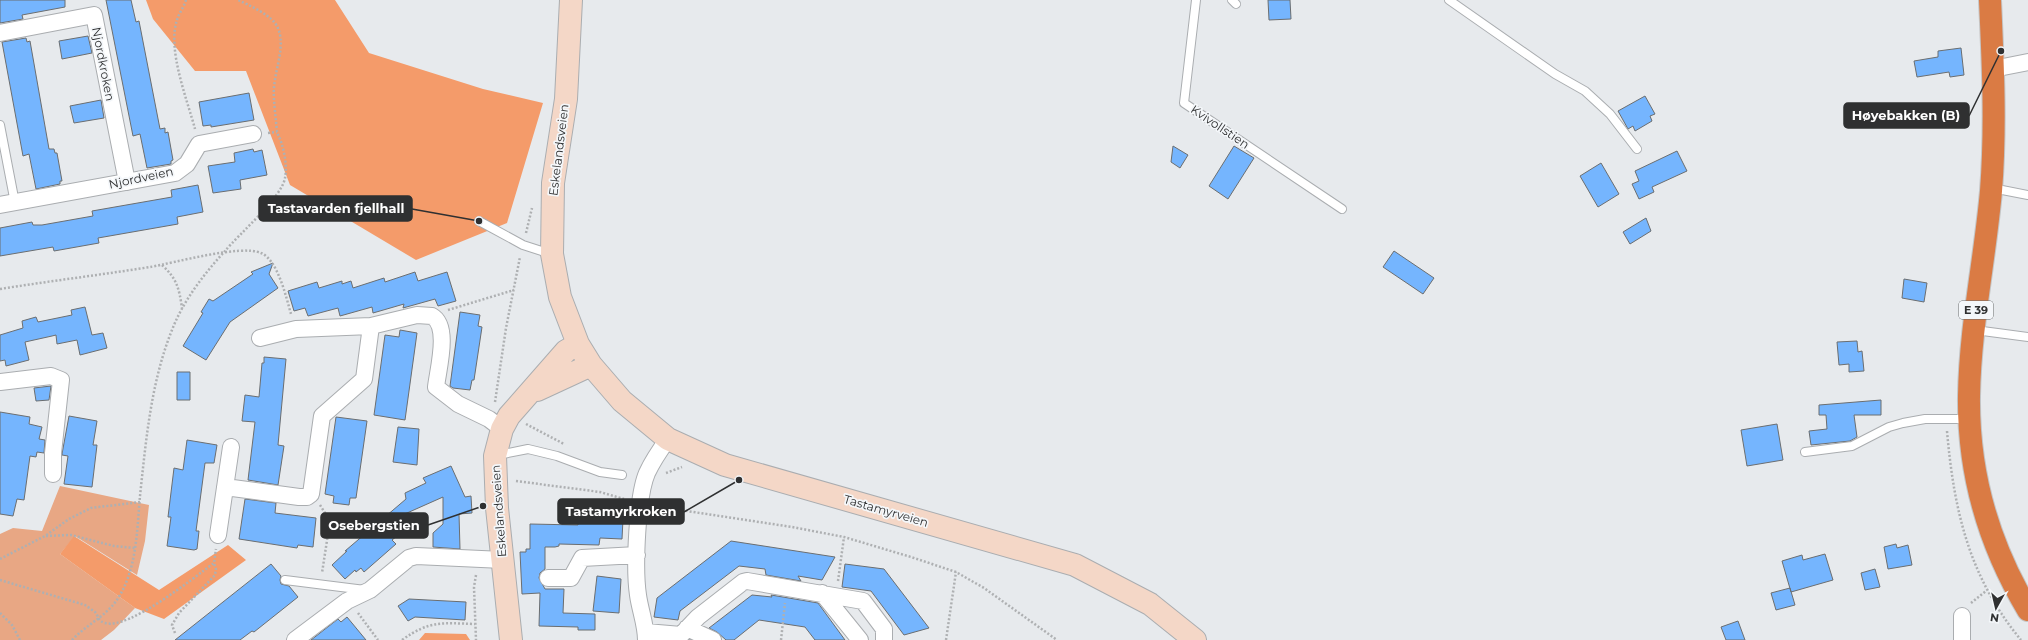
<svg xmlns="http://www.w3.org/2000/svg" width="2028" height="640" font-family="Montserrat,sans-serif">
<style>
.green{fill:#e8a784}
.forest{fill:#f49b6a}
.building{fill:#75b5fe;stroke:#6b6e70}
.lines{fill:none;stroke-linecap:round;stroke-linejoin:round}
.lane-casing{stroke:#aaadb0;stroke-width:10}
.street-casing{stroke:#aaadb0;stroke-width:18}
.secondary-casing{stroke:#aaadb0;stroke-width:24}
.highway-casing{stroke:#c5c5c5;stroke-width:24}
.path{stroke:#aeb0b2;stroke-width:2.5;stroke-dasharray:2 2;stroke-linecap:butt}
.lane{stroke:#fff;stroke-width:8}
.street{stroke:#fff;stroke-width:16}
.secondary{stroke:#f4d7c7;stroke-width:22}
.highway{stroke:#da7b44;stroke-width:22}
.labels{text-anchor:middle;stroke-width:3.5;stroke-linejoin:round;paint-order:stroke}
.shield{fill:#f4f7fa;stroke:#6a6c6d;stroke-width:1}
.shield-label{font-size:11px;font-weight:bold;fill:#2f3031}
.street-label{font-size:12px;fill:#2f3031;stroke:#f4f7fa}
.leader{fill:none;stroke:#2f3031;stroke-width:1.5}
.callout-dot{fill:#2f3031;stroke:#f4f7fa;stroke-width:1.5}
.callout{fill:#2f3031;stroke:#2f3031;stroke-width:1.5}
.callout-label{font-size:13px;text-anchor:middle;font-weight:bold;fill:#fff}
</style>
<rect width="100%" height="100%" fill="#e7eaed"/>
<!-- green -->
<path class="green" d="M 60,486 L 149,505 L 145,541 L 137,575 L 75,536 L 60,554 L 135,608 L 114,630 L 101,640 L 0,640 L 0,534 L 13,528 L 42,531 Z"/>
<!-- forest -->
<path class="forest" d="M 146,0 L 335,0 L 369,53 L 483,89 L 543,103 L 507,223 L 416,260 L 290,185 L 246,71 L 195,71 L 153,19 Z
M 74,536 L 159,590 L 228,545 L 246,560 L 164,619 L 135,608 L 60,554 Z
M 425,633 L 466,634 L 470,640 L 419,640 Z"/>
<!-- building -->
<path class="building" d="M 0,0 L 65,0 L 65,7 L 22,15 L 23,19 L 0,23 Z
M 106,0 L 131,0 L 136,22 L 139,21 L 160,129 L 165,128 L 165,133 L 168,132 L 173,160 L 171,161 L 171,164 L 147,168 L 140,134 L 133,136 Z
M 1268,0 L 1290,0 L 1291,19 L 1269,20 Z
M 88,36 L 92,53 L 62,59 L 59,41 Z
M 26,38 L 27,42 L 30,41 L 49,149 L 54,149 L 55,153 L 57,153 L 62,181 L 60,181 L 60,184 L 36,189 L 29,154 L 23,156 L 2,42 Z
M 1961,48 L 1964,75 L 1950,77 L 1949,72 L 1917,77 L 1914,61 L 1938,57 L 1938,51 Z
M 249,93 L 254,120 L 211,127 L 211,125 L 203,126 L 199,102 Z
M 1645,96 L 1655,114 L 1650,116 L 1652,121 L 1635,131 L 1633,126 L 1628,129 L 1618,111 Z
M 101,100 L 104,118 L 74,123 L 70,106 Z
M 1173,146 L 1188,155 L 1180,168 L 1171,162 Z
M 1234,146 L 1254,158 L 1228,199 L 1209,186 Z
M 253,149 L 254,152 L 262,150 L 267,175 L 240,180 L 241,189 L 213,193 L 208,166 L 235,162 L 234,153 Z
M 1677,151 L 1687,171 L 1652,187 L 1654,192 L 1639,199 L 1632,184 L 1639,181 L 1635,171 Z
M 1601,163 L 1619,194 L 1598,207 L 1580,176 Z
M 198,185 L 203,212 L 177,217 L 178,224 L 98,238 L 99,243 L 54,251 L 53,247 L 0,256 L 0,228 L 32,222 L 33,225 L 42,225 L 93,216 L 92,211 L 172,197 L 171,190 Z
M 1646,218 L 1651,231 L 1630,244 L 1623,232 Z
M 1394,251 L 1434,278 L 1423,294 L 1383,267 Z
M 273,263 L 269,274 L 278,288 L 230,322 L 206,360 L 183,346 L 203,313 L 201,312 L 209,299 L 213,301 L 253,274 L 251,272 Z
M 415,272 L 418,281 L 447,272 L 456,301 L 438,306 L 435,299 L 403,308 L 404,304 L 373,313 L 372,307 L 340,316 L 338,308 L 308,316 L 305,308 L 294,311 L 288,291 L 317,282 L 319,288 L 342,281 L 342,284 L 351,281 L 353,288 L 384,278 L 385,282 Z
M 1904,279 L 1927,283 L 1924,302 L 1902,298 Z
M 85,307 L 92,335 L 103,333 L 107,348 L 80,355 L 77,340 L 57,344 L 56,335 L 52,336 L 25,342 L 29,360 L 6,366 L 5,360 L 0,361 L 0,335 L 23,328 L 22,321 L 36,317 L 38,322 L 72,315 L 71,310 Z
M 460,312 L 480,315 L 478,326 L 482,327 L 474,380 L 472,380 L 470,390 L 453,388 L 450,386 Z
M 400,330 L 417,333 L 405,420 L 374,415 L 385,335 L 399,337 Z
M 1857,341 L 1858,352 L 1862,351 L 1864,371 L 1849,372 L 1849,364 L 1839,365 L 1837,342 Z
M 264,357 L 286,359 L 278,445 L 284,446 L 278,485 L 248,480 L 255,422 L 242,421 L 245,395 L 259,397 L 262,363 L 264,363 Z
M 177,372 L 190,372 L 190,400 L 177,400 Z
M 51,386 L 49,400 L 36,401 L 34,388 Z
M 1881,400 L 1881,415 L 1854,415 L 1857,437 L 1850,441 L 1811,445 L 1809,431 L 1827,429 L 1826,415 L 1819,415 L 1819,405 Z
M 0,412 L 30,417 L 29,424 L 42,427 L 39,439 L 45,440 L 44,453 L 37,452 L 36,457 L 30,456 L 24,500 L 17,499 L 13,516 L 0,514 Z
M 69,416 L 97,421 L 93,445 L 97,445 L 92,487 L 64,484 L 68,456 L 62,455 L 62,454 Z
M 336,417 L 367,421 L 356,498 L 350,498 L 349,505 L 333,503 L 334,496 L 325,494 Z
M 1777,424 L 1783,460 L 1747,466 L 1741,430 Z
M 398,427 L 419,429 L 417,465 L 393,462 Z
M 187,440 L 217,445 L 214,463 L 205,463 L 196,531 L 199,531 L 197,549 L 194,550 L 167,546 L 171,517 L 168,517 L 174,468 L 183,470 Z
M 451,466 L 465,497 L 471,496 L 472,513 L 459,514 L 460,549 L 433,547 L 433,533 L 443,524 L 443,497 L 398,517 L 406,525 L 395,535 L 397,536 L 392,540 L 396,544 L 364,572 L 361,568 L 356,572 L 355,570 L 345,579 L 332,565 L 347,551 L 345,551 L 406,499 L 405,493 L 426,483 L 423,478 Z
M 245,499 L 276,503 L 275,513 L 316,518 L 313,547 L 298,545 L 297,548 L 239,539 Z
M 588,510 L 601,511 L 600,518 L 623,519 L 622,539 L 600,538 L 599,545 L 559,544 L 559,546 L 555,547 L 545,547 L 545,569 L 540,573 L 539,578 L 545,589 L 564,589 L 563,613 L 595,614 L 595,630 L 578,630 L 578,627 L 539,626 L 540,593 L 522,594 L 520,552 L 526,552 L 526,549 L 530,549 L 530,524 L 578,525 L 578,512 Z
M 731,541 L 835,557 L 822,580 L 798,576 L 801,581 L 766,575 L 765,569 L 739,566 L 680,611 L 678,620 L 654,617 L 657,598 Z
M 1896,544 L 1897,548 L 1908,545 L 1912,565 L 1888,569 L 1884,547 Z
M 1825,554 L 1833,580 L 1791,592 L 1782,561 L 1802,555 L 1803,560 Z
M 271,564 L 281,576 L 280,580 L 281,584 L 289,586 L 298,597 L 254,632 L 252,631 L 240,640 L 175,640 Z
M 845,564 L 884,569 L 929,628 L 904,635 L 871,591 L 842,587 Z
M 1875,569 L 1880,587 L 1865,590 L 1861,573 Z
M 597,576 L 621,579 L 619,613 L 593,611 Z
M 1790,588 L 1795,605 L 1776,610 L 1771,593 Z
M 752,595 L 772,597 L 771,595 L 818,603 L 845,640 L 815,640 L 805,627 L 759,620 L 734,640 L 726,640 L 717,632 L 709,628 Z
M 409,599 L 466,602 L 465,620 L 415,617 L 408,621 L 398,606 Z
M 347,617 L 366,640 L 311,640 L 338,619 L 341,622 Z
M 1738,621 L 1745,640 L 1726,640 L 1721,627 Z"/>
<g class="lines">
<defs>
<path id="lane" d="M 1196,0 L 1184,103 L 1342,209
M 1232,0 L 1236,4
M 1449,0 L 1555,74 L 1585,91 L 1610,114 L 1637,149
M 0,125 L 15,203
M 1992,188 L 2028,195
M 479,221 L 523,245 L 551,254
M 1975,330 L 2028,337
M 1805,452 L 1852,446 L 1889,427 L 1903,423 L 1925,419 L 1969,419
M 498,455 L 528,449 L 557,456 L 600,472 L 622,475
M 285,580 L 365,590"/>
<path id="street" d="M 0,33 L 94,15 L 127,182
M 1993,69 L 2028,62
M 0,205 L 175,173 L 187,164 L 199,144 L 253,134
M 260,338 L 296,329 L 371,326 L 417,315 L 432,316 C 450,326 438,369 436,387 L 458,404 L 489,419 L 502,429
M 0,382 L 51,376 L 61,380 L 53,453 L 53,474
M 225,487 L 299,497 L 307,497 L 311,494 L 322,416 L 364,379 L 371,326
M 218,535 L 231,447
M 548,578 L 571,578 L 582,558 L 637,555
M 822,593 L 860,640
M 687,628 L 713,640
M 646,632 L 681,635 L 698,617 L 743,582 L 747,581 L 863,601 L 884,629 L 884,640
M 295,640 L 347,601 L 370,590 L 409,558 L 416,556 L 503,560
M 646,640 C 646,625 640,610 638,595 C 634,568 637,496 647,473 C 653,460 660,450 668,439
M 1962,640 L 1962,616"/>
<path id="secondary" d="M 571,0 L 566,99 L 553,183 L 552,254 L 560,297 L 578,344 L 591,365 L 622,401 L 668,439 L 725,465 L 1075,565 L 1150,604 L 1195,640
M 537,390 L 591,365
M 511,640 L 497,508 L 495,456 L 502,429 L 509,416 L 566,351 L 578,344"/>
<path id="highway" d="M 1990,0 C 1993,64 1996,127 1991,191 C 1985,259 1970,327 1969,396 C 1968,472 1989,545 2028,610"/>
</defs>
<!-- lane casing -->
<use href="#lane" class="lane-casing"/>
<!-- street casing -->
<use href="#street" class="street-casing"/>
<!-- secondary casing -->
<use href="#secondary" class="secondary-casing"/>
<!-- highway casing -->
<use href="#highway" class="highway-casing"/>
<!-- path -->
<path class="path" d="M 186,0 C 184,7 179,13 177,20 C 167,49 187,99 195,129
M 268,133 L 277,132
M 526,233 L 532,208
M 162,265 C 177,279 179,288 182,308
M 0,289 C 50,281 100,275 150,267 C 174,263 241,244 261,253 C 278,260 286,297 291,314
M 448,310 L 514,290
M 495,402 L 506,328 L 520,257
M 526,424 L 564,444
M 1947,431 C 1954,511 1969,577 2021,640
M 666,473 L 682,467
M 516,481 L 600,492 L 624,499
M 320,505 L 330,521 L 322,573
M 654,506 L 792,527 L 844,537 L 911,557 L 956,572 L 984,588 L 1057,640
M 46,536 L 71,535 L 114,546 L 135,548
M 0,559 L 45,536 L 69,519 L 91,508 L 140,502
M 476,575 L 474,587 L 476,640
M 0,580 L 85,605 C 88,607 92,610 95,612 C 99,617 98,621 105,623 C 129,630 193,578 214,563 L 216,549
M 838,581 L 844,537
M 1971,603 L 1986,591
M 0,613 L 12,625 L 20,640
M 358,613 L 378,640
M 175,633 L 172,625 L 179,613 L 215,575 L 216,569 L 214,563
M 72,640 C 87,624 109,615 120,595 C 137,566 137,529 140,496 C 146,440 151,382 172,330 C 183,301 204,274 225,251 C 239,234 282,197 285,178 C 287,169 285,154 282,145 C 281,140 278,136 277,131 C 276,121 273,97 274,88 C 275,68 288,41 275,23 C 268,14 249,5 238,0
M 402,640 C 430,620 442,623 475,624
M 781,640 L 785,603
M 946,640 L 956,572"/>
<!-- lane -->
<use href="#lane" class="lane"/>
<!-- street -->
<use href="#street" class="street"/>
<!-- secondary -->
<use href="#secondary" class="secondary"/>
<!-- highway -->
<use href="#highway" class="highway"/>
</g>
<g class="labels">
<!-- shield labels -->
<rect class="shield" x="1959" y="301" width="34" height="18" rx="3"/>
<g class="shield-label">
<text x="1976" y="314">E 39</text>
</g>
<!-- street labels -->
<g class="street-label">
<text transform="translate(103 64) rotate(79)" y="4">Njordkroken</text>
<text transform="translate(1220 127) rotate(34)" y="4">Kvivollstien</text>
<text transform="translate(559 150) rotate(-83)" y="4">Eskelandsveien</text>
<text transform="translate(141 178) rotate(-12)" y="4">Njordveien</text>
<text transform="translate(499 511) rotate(-94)" y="4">Eskelandsveien</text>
<text transform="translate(886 511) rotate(16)" y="4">Tastamyrveien</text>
</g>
</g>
<!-- callouts -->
<path class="leader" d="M2001 51L1969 116M479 221L412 209M739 480L684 512M483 506L428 525"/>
<g class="callout-dot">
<circle cx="2001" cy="51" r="4"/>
<circle cx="479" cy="221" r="4"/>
<circle cx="739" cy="480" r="4"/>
<circle cx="483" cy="506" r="4"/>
</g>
<g class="callout">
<rect x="1844" y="103" width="125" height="25" rx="4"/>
<rect x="259" y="196" width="153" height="25" rx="4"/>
<rect x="558" y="499" width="126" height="25" rx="4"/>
<rect x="321" y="513" width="107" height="25" rx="4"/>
</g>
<g class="callout-label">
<text x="1906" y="120">Høyebakken (B)</text>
<text x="336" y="213">Tastavarden fjellhall</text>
<text x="621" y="516">Tastamyrkroken</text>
<text x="374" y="530">Osebergstien</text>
</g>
<!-- north arrow -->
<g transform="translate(1996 608) rotate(188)" stroke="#f4f7fa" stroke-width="3" paint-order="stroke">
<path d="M0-3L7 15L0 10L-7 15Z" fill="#2f3031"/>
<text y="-6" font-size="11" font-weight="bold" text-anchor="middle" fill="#2f3031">N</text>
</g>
</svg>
